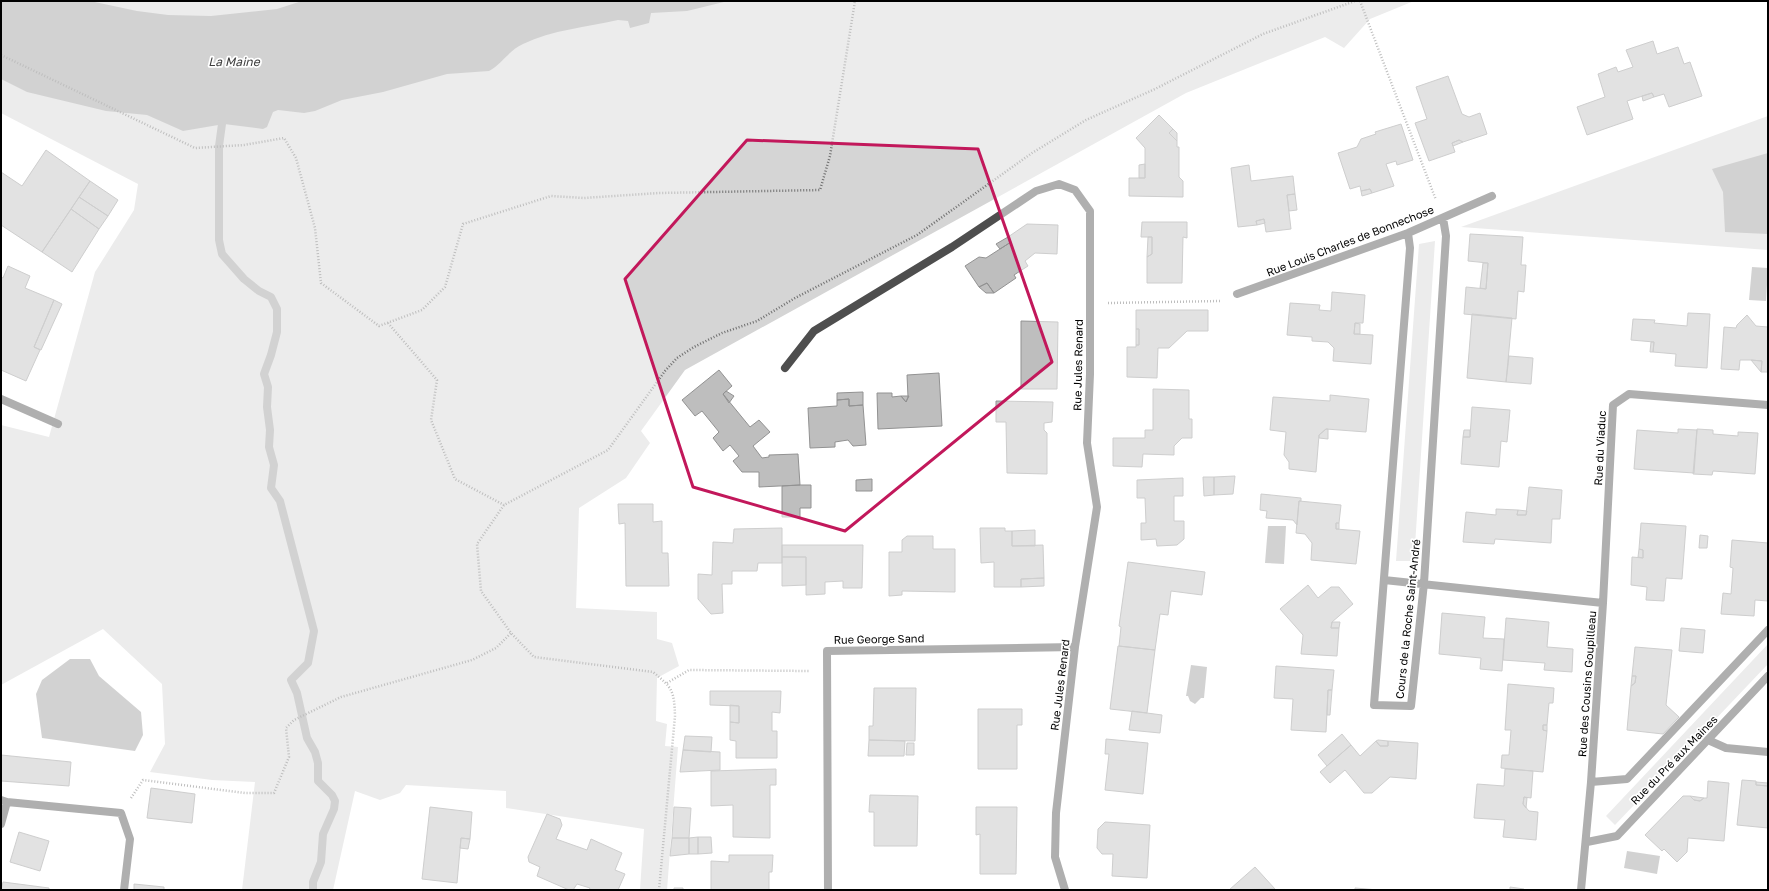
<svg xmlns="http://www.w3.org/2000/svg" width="1769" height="891" font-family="'Golos Text',sans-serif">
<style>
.green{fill:#d5d5d5}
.water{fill:#9c9c9c}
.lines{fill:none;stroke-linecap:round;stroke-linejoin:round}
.stream{stroke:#9c9c9c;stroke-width:8}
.building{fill:#bebebe;stroke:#929292}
.path{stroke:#707070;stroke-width:2.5;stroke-dasharray:1 2;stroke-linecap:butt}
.lane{stroke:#4e4e4e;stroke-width:8}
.street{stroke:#4e4e4e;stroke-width:8}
.marked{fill:none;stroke:#c2185b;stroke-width:3;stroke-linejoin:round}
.labels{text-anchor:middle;stroke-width:3.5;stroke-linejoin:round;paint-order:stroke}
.street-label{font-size:11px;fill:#000;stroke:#fff}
.water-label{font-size:12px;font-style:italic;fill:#3d3d3d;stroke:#fff}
</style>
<rect width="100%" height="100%" fill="#fff"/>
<!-- green -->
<path class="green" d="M 1,1 L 1414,1 L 1370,19 L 1344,48 L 1325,37 L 1186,93 L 685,370 L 641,431 L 650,443 L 626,478 L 579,508 L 576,608 L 657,612 L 657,639 L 672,643 L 679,666 L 657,678 L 656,721 L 667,724 L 665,746 L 678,747 L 667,890 L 640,890 L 644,829 L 506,808 L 506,791 L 406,785 L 400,793 L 380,800 L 355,791 L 333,890 L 242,890 L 255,782 L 212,780 L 150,772 L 165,744 L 162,684 L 103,629 L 1,685 L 1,425 L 49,437 L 95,272 L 134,210 L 138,184 L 1,113 Z
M 1768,116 L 1768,250 L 1461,227 Z
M 1435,241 L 1414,561 L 1396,561 L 1419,244 Z
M 1768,644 L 1768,664 L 1615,825 L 1606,816 Z"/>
<!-- water -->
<path class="water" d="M 1,1 L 90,1 L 137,11 L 168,15 L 211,16 L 277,9 L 302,1 L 728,1 L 687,11 L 651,13 L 649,23 L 630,28 L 628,21 L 618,20 C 587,27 552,30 523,44 C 509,50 502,64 489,71 L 447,74 L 383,92 L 342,100 L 315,111 L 304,113 L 278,110 L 273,112 L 267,127 L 263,129 L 224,124 L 183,131 L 147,115 L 106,111 L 27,92 L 1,79 Z
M 1768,153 L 1768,234 L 1725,232 L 1723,192 L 1712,169 Z
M 1752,267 L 1768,268 L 1766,301 L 1749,300 Z
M 1268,526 L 1286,526 L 1284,564 L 1265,563 Z
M 70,659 L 90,659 L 99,676 L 141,712 L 143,735 L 135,751 L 42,738 L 36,694 L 42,680 Z
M 1191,665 L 1207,667 L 1204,698 L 1201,698 L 1195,704 L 1190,701 L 1188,696 L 1186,696 Z
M 1627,851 L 1660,856 L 1657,874 L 1624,868 Z"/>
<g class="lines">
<!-- stream -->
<path class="stream" d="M 221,114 L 222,124 L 219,146 L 219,240 L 222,254 L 244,279 L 259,291 L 271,297 L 277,309 L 277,332 L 271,355 L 264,374 L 268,387 L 267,407 L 270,430 L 269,447 L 274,465 L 271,488 L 280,501 L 314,631 L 308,663 L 291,680 L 297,693 L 307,738 L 315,752 L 318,763 L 318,781 L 332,795 L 335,801 L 334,809 L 323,834 L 321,862 L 313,882 L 313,890"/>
</g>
<!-- building -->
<path class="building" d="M 1653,41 L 1657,54 L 1678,47 L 1684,64 L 1690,62 L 1702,96 L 1669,107 L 1664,94 L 1654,97 L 1652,93 L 1627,101 L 1633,119 L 1587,135 L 1577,107 L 1605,97 L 1598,74 L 1616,67 L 1618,72 L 1633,67 L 1626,50 Z
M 1448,76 L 1462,114 L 1469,117 L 1480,113 L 1487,134 L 1463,142 L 1459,140 L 1452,143 L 1455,152 L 1429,161 L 1415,123 L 1427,119 L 1416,87 Z
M 1652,93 L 1654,97 L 1643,101 L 1642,96 Z
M 1159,115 L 1173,129 L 1169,133 L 1177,141 L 1177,147 L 1179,147 L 1179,177 L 1183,181 L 1183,197 L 1129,196 L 1129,178 L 1145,178 L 1145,148 L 1136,138 Z
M 1401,124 L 1413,160 L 1397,165 L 1396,161 L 1386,164 L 1394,186 L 1372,193 L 1370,189 L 1361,191 L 1360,186 L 1350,189 L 1338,153 L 1357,147 L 1361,139 L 1376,134 L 1375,132 Z
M 1173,129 L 1177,133 L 1177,141 L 1169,133 Z
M 1459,140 L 1463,142 L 1453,146 L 1452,143 Z
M 46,150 L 90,181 L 42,252 L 1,225 L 1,172 L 22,186 Z
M 1145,164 L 1145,178 L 1139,178 L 1139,165 Z
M 1249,165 L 1251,181 L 1293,176 L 1295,194 L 1287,195 L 1291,229 L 1266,232 L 1264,219 L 1256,221 L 1257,225 L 1238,227 L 1231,168 Z
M 90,181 L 118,200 L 108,216 L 79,197 Z
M 1370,189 L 1372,193 L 1362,196 L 1361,191 Z
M 1295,194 L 1297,210 L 1289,211 L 1287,195 Z
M 79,197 L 108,216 L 99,229 L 71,209 Z
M 71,209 L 99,229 L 72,272 L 42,252 Z
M 1264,219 L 1265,223 L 1257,225 L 1256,221 Z
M 1142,222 L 1187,222 L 1187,238 L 1183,237 L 1182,283 L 1147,283 L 1147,257 L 1152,254 L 1152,237 L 1141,237 Z
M 1027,224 L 1058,225 L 1057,254 L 1035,253 L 1025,261 L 1028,266 L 1014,275 L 1016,278 L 994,293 L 987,283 L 979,287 L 965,266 L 979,257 L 986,258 L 1000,249 L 1011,242 L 1008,237 Z
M 1470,234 L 1523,237 L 1521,265 L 1526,265 L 1524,292 L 1518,291 L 1516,319 L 1464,314 L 1466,287 L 1486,289 L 1488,263 L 1468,261 Z
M 1008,237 L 1011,242 L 1000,249 L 996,244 Z
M 1148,237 L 1152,237 L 1152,254 L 1147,257 Z
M 1483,263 L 1488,263 L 1486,289 L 1480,288 Z
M 8,266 L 30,276 L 25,288 L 54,300 L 34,347 L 40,350 L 26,381 L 1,370 L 1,277 L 3,278 Z
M 987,283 L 994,293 L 986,293 L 979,287 Z
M 1332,292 L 1365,295 L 1363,323 L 1355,323 L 1354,334 L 1373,335 L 1371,364 L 1333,361 L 1334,348 L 1328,342 L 1312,341 L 1312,337 L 1287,335 L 1290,303 L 1320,305 L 1319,310 L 1331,311 Z
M 54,300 L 62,304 L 41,350 L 34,347 Z
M 1136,310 L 1208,310 L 1208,331 L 1187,331 L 1169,348 L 1158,348 L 1157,378 L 1127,377 L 1127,347 L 1136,347 L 1136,345 L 1139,345 L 1139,329 L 1136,329 Z
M 1688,313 L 1710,314 L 1707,368 L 1675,366 L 1676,354 L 1653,352 L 1654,342 L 1631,340 L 1633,319 L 1655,320 L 1654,323 L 1687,326 Z
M 1472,314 L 1512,318 L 1506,382 L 1467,378 Z
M 1747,315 L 1756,326 L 1768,327 L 1768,372 L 1761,372 L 1762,361 L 1751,360 L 1740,360 L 1739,370 L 1721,369 L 1724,327 L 1736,328 L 1737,325 Z
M 1021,321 L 1058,322 L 1057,389 L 1021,389 Z
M 1355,323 L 1360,324 L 1360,334 L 1354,334 Z
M 1136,329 L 1139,329 L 1139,345 L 1136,345 Z
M 1651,342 L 1654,342 L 1653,352 L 1650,352 Z
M 1509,356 L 1533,358 L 1531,384 L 1506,382 Z
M 1751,360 L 1762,361 L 1761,372 Z
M 719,370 L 732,386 L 723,394 L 750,427 L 759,420 L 770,432 L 753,446 L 762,458 L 769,457 L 769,455 L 798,454 L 800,485 L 759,487 L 759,472 L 742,472 L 733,461 L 739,456 L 730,445 L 723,451 L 713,438 L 719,432 L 702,411 L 695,416 L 682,400 Z
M 939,373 L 942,426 L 878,429 L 877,393 L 892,393 L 892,397 L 901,396 L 906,402 L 908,397 L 907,375 Z
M 1153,389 L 1189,390 L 1189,419 L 1192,419 L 1192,438 L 1182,438 L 1174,446 L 1174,455 L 1143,454 L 1142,467 L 1113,466 L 1113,438 L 1145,438 L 1145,430 L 1153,430 Z
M 726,391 L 734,396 L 729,403 L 723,394 Z
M 863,392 L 863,405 L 849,406 L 849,399 L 837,400 L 837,393 Z
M 1330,395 L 1369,399 L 1366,432 L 1326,429 L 1319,435 L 1316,472 L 1289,469 L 1289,462 L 1284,455 L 1286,432 L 1270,430 L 1273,397 L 1330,401 Z
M 901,396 L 909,396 L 906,402 Z
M 849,399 L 849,406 L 863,405 L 866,445 L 853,446 L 848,440 L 835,442 L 835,447 L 810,448 L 808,408 L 837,406 L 837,400 Z
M 996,401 L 1053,402 L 1052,422 L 1044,423 L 1044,430 L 1047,433 L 1047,474 L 1007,473 L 1006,422 L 996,422 Z
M 1472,407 L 1510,410 L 1507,442 L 1501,441 L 1499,467 L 1461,464 L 1463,437 L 1470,437 Z
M 1326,429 L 1328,429 L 1328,439 L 1319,438 L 1319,435 Z
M 1678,429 L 1697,430 L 1694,473 L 1634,469 L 1637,430 L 1678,433 Z
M 1697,429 L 1713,430 L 1713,434 L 1738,436 L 1738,432 L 1758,433 L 1755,474 L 1713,471 L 1712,475 L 1693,474 Z
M 1464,430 L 1470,430 L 1470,437 L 1463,437 Z
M 1235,476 L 1233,494 L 1214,495 L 1214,477 Z
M 1203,477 L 1214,477 L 1214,495 L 1204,496 Z
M 1183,478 L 1183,496 L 1174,496 L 1174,521 L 1184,521 L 1184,539 L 1177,545 L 1157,546 L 1156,539 L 1141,540 L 1141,523 L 1146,523 L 1145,498 L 1137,498 L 1137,480 Z
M 872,479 L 872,491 L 856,491 L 856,480 Z
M 800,485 L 811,485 L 811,508 L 800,508 L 800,517 L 782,517 L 782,486 Z
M 1529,487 L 1562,490 L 1560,519 L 1552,519 L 1551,543 L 1495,539 L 1494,544 L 1463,542 L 1466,512 L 1496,515 L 1496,509 L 1518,510 L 1517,515 L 1526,515 Z
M 1261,494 L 1301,498 L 1301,501 L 1299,501 L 1297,525 L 1293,520 L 1266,518 L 1267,511 L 1260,510 Z
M 1299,501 L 1341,505 L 1339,523 L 1336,523 L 1336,529 L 1360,531 L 1356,564 L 1311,560 L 1312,543 L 1305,534 L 1296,533 Z
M 618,504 L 653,504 L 653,522 L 662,521 L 662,553 L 668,553 L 669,586 L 626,586 L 625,523 L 619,524 Z
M 1518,510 L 1527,511 L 1526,515 L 1517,515 Z
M 1336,523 L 1339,523 L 1339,529 L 1336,529 Z
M 1641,523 L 1686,526 L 1682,579 L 1666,578 L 1664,601 L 1646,600 L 1647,587 L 1631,585 L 1632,557 L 1643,558 L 1643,550 L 1639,549 Z
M 782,528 L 782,563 L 758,563 L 757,571 L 732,571 L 732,584 L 722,584 L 723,613 L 711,614 L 698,599 L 698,574 L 712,575 L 713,542 L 733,543 L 734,529 Z
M 980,528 L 1005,528 L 1005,531 L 1012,531 L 1012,546 L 1043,545 L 1044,578 L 1021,579 L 1021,587 L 994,587 L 994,562 L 981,563 Z
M 1035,530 L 1035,546 L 1012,546 L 1012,531 Z
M 1700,535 L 1708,536 L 1707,548 L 1699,548 Z
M 907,536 L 933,536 L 933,549 L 955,549 L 955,592 L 902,591 L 902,595 L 889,596 L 889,552 L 902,552 L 902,540 Z
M 1732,540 L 1768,543 L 1768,601 L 1755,600 L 1754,616 L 1721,614 L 1723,593 L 1731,594 L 1733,568 L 1730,567 Z
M 782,545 L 863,545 L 862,588 L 843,588 L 843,581 L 825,582 L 825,594 L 806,595 L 806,557 L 782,557 Z
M 1639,549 L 1643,550 L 1643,558 L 1638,557 Z
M 782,557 L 806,557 L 806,585 L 782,586 Z
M 1128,562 L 1205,572 L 1202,595 L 1171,591 L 1168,615 L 1160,614 L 1155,650 L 1119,646 L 1121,627 L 1119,626 Z
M 1044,578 L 1044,586 L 1021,587 L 1021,579 Z
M 1308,585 L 1318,598 L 1331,587 L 1339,587 L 1353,604 L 1332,622 L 1331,628 L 1339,628 L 1337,656 L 1301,654 L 1303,635 L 1280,609 Z
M 1442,613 L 1485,617 L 1483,638 L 1504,639 L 1502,671 L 1480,669 L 1481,658 L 1439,654 Z
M 1506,618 L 1549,622 L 1547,647 L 1573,649 L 1572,672 L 1544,670 L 1545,663 L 1503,660 Z
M 1332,622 L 1340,622 L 1339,628 L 1331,628 Z
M 1681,628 L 1705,630 L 1703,653 L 1679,651 Z
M 1118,646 L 1155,650 L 1147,713 L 1110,709 Z
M 1635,647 L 1672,650 L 1666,705 L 1679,717 L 1663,734 L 1627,730 L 1631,686 L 1635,683 L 1636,676 L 1632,676 Z
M 1276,666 L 1334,670 L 1332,690 L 1328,690 L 1326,732 L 1291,730 L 1293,699 L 1274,698 Z
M 1632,676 L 1636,676 L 1635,683 L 1631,686 Z
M 1508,684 L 1554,688 L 1553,703 L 1549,703 L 1547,725 L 1543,725 L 1543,730 L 1547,731 L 1543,772 L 1501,768 L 1502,755 L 1509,755 L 1511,730 L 1505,730 Z
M 874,688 L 916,688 L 915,741 L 869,740 L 869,726 L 873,726 Z
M 1328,690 L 1332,690 L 1330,715 L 1327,715 Z
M 710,691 L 781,691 L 780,713 L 772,712 L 772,731 L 777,731 L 777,758 L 736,758 L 736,741 L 730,740 L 730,722 L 739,723 L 739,706 L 710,705 Z
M 730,705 L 739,706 L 739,723 L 730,722 Z
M 978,709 L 1022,709 L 1022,725 L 1017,725 L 1017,769 L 978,769 Z
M 1132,711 L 1162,715 L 1160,733 L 1129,730 Z
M 1543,725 L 1547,725 L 1547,731 L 1543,730 Z
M 1342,734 L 1351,745 L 1327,766 L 1318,755 Z
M 685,736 L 712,737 L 711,752 L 683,750 Z
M 1106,739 L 1148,743 L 1143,794 L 1105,790 L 1109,754 L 1105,754 Z
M 869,740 L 905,741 L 904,756 L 868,756 Z
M 1378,740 L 1388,741 L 1388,746 L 1380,746 L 1376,741 Z
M 1376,741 L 1380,746 L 1388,746 L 1388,741 L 1418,743 L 1416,779 L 1390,777 L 1372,793 L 1364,793 L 1345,770 L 1330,783 L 1320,772 L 1351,745 L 1360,756 Z
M 907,743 L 914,743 L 914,755 L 906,755 Z
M 683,750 L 720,752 L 720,770 L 680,772 Z
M 1,755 L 71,762 L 69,786 L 1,781 Z
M 776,769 L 776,785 L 770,785 L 770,838 L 733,837 L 733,805 L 711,806 L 711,771 Z
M 1505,769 L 1533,771 L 1531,798 L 1524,797 L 1523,804 L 1529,811 L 1538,812 L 1536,840 L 1503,837 L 1505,820 L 1474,818 L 1477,784 L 1504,786 Z
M 1742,780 L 1756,781 L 1756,785 L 1768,786 L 1768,828 L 1737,825 Z
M 1708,781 L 1729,783 L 1724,841 L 1688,838 L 1687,852 L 1677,862 L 1664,849 L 1662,851 L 1645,835 L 1683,796 L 1690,796 L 1694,800 L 1700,801 L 1704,798 L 1707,798 Z
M 1756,782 L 1768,783 L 1768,786 L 1756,785 Z
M 151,788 L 195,794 L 192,823 L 147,818 Z
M 870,795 L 918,796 L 917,846 L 874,846 L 874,812 L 869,812 Z
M 1690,796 L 1704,798 L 1700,801 L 1694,800 Z
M 1524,797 L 1527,798 L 1526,808 L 1523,804 Z
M 430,807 L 472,812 L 470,839 L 461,838 L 457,883 L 422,879 Z
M 674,807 L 691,808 L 689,838 L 672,838 Z
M 976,807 L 1017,807 L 1016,874 L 980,874 L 980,834 L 976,835 Z
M 547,814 L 560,819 L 562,825 L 556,839 L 587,850 L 591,839 L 622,853 L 615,870 L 625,874 L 618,890 L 589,890 L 590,888 L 577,884 L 573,890 L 569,890 L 537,876 L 540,867 L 529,862 L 528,857 Z
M 1105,822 L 1150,825 L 1147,878 L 1112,876 L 1113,854 L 1102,854 L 1097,848 L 1098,829 Z
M 19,832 L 49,841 L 40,871 L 10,862 Z
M 698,837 L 711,837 L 712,853 L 698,854 Z
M 698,837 L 698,854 L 689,854 L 689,838 Z
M 461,838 L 470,839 L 468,849 L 460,848 Z
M 672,838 L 689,838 L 689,854 L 670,856 Z
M 729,855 L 773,855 L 772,872 L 769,872 L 769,890 L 711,890 L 711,861 L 729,862 Z
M 1255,867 L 1275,889 L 1229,890 Z
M 3,882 L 49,888 L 49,890 L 1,890 Z
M 134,884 L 164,887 L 164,890 L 134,890 Z
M 1510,887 L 1524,889 L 1524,890 L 1510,890 Z
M 674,888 L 683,888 L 683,890 L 674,890 Z
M 1355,888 L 1378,890 L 1355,890 Z"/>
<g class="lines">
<!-- path -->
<path class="path" d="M 1360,1 L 1436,200
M 1,55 L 195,148 L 244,145 L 284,138 L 296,158 L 315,228 L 321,283 L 379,326 L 422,310 L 445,287 L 463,224 L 551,196 L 584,198 L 659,193 L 820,190 L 830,156 L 855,1
M 1108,303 L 1221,301
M 388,323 L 437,380 L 431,420 L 455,479 L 504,505
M 667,683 L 689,670 L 809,671
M 131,798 L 143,780 L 245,793 L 274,793 L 289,757 L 286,728 L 294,720 L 341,697 L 472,660 L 496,648 L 511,633
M 659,890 L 675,716 C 674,691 673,688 653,672 L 534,657 L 511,633 L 481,591 L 477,544 L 504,505 L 608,450 L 665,371 L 677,358 L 694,347 L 722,333 L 757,321 L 795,298 L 917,235 L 1032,153 L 1086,120 L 1155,89 L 1263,34 L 1355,1"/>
<!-- lane -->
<path class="lane" d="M 1,399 L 58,424"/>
<!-- street -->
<path class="street" d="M 1408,233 L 1410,248 L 1374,705 L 1411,706 L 1424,583 L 1446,236 L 1443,218
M 1237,294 L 1408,233 L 1492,196
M 785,368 L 814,331 L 952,247 L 1036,191 L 1059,184 L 1075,190 L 1090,211 L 1090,374 L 1087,443 L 1097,507 L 1075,647 L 1056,813 L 1055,857 L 1065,890
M 1384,580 L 1603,603 L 1591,782 L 1581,890
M 1603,603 L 1613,405 L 1629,394 L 1768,405
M 1708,740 L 1726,748 L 1768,752
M 1591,782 L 1627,779 L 1768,630
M 1,800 L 7,802 L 121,813 L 130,839 L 124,890
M 1,824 L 7,802
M 1587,842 L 1617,836 L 1768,676
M 828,890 L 827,651 L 1075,647"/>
</g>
<!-- marked area -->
<path d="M0 0H1769V891H0ZM 747,140 L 978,149 L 1052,362 L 845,531 L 693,487 L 625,279 Z" fill="#fff" fill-opacity=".55" fill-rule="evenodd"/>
<path class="marked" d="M 747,140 L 978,149 L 1052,362 L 845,531 L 693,487 L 625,279 Z"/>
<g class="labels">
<!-- street labels -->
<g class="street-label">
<text transform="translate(1350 241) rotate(-21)" y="4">Rue Louis Charles de Bonnechose</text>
<text transform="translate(1078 365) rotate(-89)" y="4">Rue Jules Renard</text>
<text transform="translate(1600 448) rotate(-87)" y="4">Rue du Viaduc</text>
<text transform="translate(1408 619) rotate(-84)" y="4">Cours de la Roche Saint-André</text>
<text transform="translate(879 639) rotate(-1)" y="4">Rue George Sand</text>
<text transform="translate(1587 684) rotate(-86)" y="4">Rue des Cousins Goupilleau</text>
<text transform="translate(1060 685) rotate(-83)" y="4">Rue Jules Renard</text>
<text transform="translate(1674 760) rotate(-46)" y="4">Rue du Pré aux Maines</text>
</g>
<!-- water labels -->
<g class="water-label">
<text x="234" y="66">La Maine</text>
</g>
</g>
<!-- border -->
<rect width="1769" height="891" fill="none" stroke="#000000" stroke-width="4"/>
</svg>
